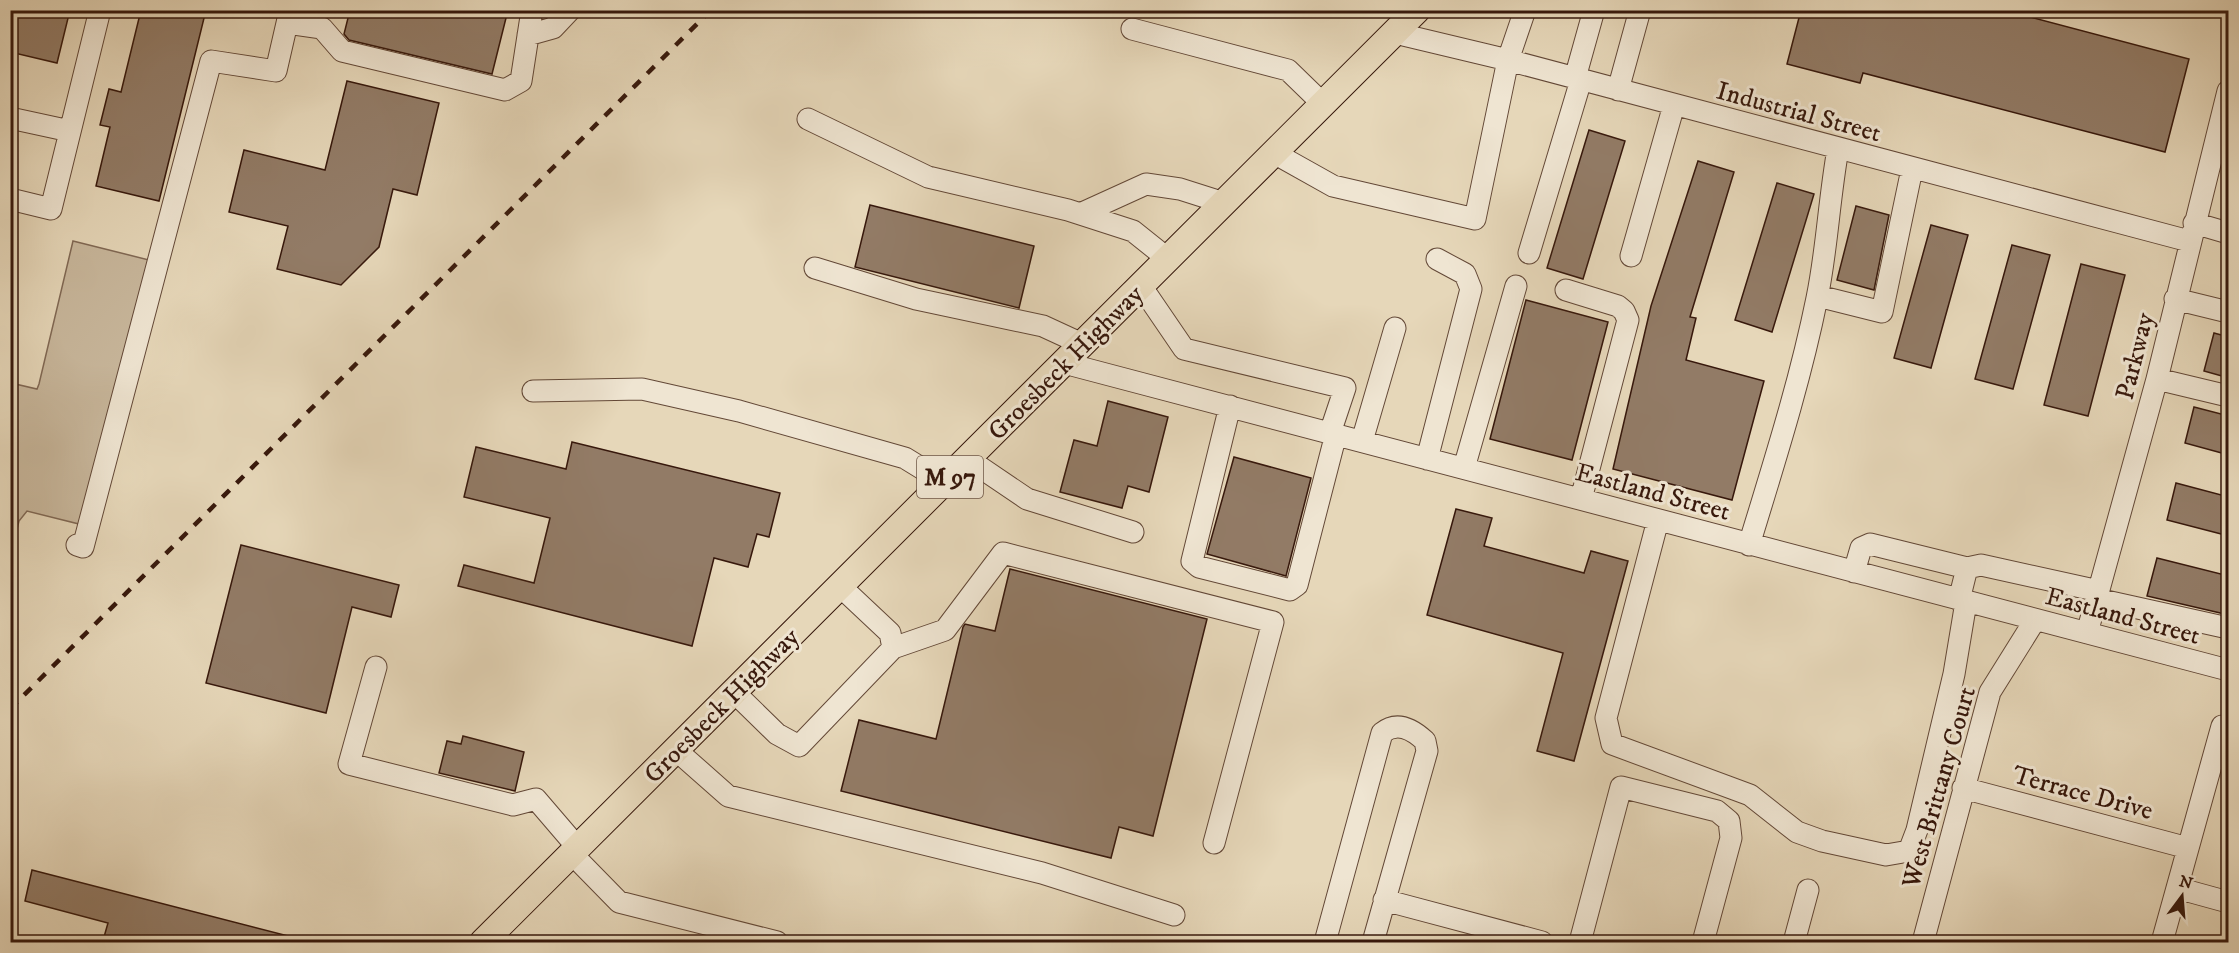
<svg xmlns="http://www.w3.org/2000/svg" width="2239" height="953" font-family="'IM FELL DW Pica',serif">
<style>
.green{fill:#c8b79c;stroke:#806854;stroke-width:1.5}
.building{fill:#927b66;stroke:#37180c;stroke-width:1.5}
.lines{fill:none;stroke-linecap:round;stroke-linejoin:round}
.minor-casing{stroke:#634837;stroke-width:23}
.major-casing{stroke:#37180c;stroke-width:28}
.minor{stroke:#efe5d2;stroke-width:21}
.major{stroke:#e6d7b9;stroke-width:26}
.rail{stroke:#37180c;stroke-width:4.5;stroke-dasharray:10 10;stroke-linecap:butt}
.labels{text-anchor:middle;stroke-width:6;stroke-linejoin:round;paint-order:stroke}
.shield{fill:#efe5d2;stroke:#6e5647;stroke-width:1.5}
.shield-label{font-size:24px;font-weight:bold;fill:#37180c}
.street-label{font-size:26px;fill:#37180c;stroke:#efe5d2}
</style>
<rect width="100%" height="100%" fill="#e6d7b9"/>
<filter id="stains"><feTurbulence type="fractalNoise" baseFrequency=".00333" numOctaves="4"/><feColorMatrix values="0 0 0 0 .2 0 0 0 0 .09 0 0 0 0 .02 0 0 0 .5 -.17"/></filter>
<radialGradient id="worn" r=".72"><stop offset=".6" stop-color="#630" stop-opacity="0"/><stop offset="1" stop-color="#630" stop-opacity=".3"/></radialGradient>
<!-- green -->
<path class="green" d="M 73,241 L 149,260 L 79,524 L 27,511 L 19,521 L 11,553 L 11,383 L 37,389 L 39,384 Z"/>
<!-- building -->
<path class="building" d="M 10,10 L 70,10 L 57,63 L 10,52 Z
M 141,10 L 206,10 L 159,201 L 96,186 L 110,127 L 100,125 L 109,89 L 121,92 Z
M 350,10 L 508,10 L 492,74 L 349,40 L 344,34 Z
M 1801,10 L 2004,10 L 2189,59 L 2165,152 L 1863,73 L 1860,83 L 1787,64 Z
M 347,81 L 439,103 L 417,195 L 393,189 L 379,247 L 341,285 L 277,269 L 288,226 L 229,212 L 244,150 L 325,170 Z
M 1589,130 L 1625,141 L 1583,279 L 1547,268 Z
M 1698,161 L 1734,172 L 1690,317 L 1696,318 L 1686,360 L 1764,381 L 1732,500 L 1613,469 L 1651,306 Z
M 1777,183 L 1814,194 L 1772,332 L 1735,320 Z
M 870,205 L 1034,246 L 1019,308 L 855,267 Z
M 1856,206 L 1889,215 L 1874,290 L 1837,280 Z
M 1931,225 L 1968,235 L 1931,368 L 1894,358 Z
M 2012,245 L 2050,255 L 2013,389 L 1975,379 Z
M 2081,264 L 2125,275 L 2088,416 L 2044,405 Z
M 1526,300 L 1608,322 L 1572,460 L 1490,439 Z
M 2214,333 L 2229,337 L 2229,378 L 2204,371 Z
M 1108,401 L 1168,417 L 1149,492 L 1128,486 L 1122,508 L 1060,492 L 1074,440 L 1097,446 Z
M 2194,407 L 2229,416 L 2229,455 L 2185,443 Z
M 572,442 L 780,493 L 769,537 L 757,534 L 748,567 L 714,558 L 692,646 L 458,586 L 464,565 L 534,583 L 550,518 L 464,497 L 476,447 L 566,469 Z
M 1234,457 L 1311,478 L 1286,576 L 1207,554 Z
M 2176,483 L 2229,497 L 2229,536 L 2167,520 Z
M 1456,509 L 1492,518 L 1484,546 L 1584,573 L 1591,551 L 1628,561 L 1574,761 L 1537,751 L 1563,653 L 1427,615 Z
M 241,545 L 399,585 L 391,617 L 352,607 L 326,713 L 206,683 Z
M 2157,558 L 2229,576 L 2229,615 L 2147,596 Z
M 1010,569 L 1207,619 L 1153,836 L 1119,827 L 1111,858 L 841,791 L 859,720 L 936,739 L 963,627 L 965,624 L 995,631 Z
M 463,736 L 524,752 L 515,791 L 439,773 L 447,741 L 461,744 Z
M 32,870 L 296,938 L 295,942 L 125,942 L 104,937 L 108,923 L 25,901 Z"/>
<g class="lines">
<defs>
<path id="minor" d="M 287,23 L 322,28 L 342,51 L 505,90 L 521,81 L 532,10
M 1132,29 L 1288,70 L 1323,104
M 1395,33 L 1508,60 L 2189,241
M 528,35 L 553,28 L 570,10
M 1575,78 L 1594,10
M 1618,90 L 1640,10
M 10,118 L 70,131
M 808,119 L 928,177 L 1068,210 L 1133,231 L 1168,259
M 1274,153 L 1333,186 L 1475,219 L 1508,60 L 1525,10
M 10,199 L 51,209 L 100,10
M 1080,214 L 1146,184 L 1180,189 L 1224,203
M 2194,223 L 2228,233
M 1529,253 L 1581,80
M 1631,256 L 1674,105
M 815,268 L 916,299 L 1043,326 L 1082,344
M 1141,286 L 1184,349 L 1345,388 L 1330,433
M 1566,290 L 1618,306 L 1624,311 L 1628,320 L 1581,499
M 1818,296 L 1882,312 L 1912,169
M 2175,299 L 2228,312
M 1064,363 L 2228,670
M 2157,379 L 2228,396
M 533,391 L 642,389 L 739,411 L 905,458 L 944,482
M 1230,406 L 1192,561 L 1199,567 L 1290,590 L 1297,585 L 1336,434
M 1362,441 L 1395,328
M 968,459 L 1027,499 L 1133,532
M 1427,459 L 1471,289 L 1465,274 L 1437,259
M 1464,468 L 1516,286
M 1658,520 L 1606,718 L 1612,744 L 1750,795 L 1797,832 L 1822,841 L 1886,855 L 1909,851 L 1917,830 L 1954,674 L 1966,602
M 77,545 L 83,547 L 211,61 L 276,71 L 290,10
M 1749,545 C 1774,463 1800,382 1817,298 C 1827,250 1829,199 1838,149
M 1967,568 L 1981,565 L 2099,591
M 1854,572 L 1861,548 L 1870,544 L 1967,568 L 1959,600
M 2097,599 L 2228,628
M 2087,633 L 2157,379 L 2228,91
M 893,648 L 945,630 L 1003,553 L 1273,622 L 1214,843
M 376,667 L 349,764 L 513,805 L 536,799 L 578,848
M 734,692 L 777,734 L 799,746 L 893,648 L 890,633 L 840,586
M 676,750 L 728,796 L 1042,873 L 1174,915
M 1963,788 L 2188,848
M 572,854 L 619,902 L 777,942
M 2177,888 L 2228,902
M 1384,900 L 1542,942
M 1325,942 L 1382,733 C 1397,721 1412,729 1425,741 L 1427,751 L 1373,942
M 1580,942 L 1621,787 L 1717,811 L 1729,821 L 1731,838 L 1703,942
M 1794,942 L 1808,890
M 1923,942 L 1990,692 L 2035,620
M 2162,942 L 2222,726"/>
<path id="major" d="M 483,942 L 1417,10"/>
</defs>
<!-- minor casing -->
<use href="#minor" class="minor-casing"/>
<!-- major casing -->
<use href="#major" class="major-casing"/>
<!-- minor -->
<use href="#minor" class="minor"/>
<!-- major -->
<use href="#major" class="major"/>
<!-- rail -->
<path class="rail" d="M 10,709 L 711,10"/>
</g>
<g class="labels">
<!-- shield labels -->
<rect class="shield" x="917" y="456" width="66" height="42" rx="4.5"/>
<g class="shield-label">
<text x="950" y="485">M 97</text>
</g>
<!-- street labels -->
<g class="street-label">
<text transform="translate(1799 111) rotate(15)" y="9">Industrial Street</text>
<text transform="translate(2134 356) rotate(-76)" y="9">Parkway</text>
<text transform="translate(1065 362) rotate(-45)" y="9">Groesbeck Highway</text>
<text transform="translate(1653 491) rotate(15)" y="9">Eastland Street</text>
<text transform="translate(2123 615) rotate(15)" y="9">Eastland Street</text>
<text transform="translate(721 705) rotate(-45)" y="9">Groesbeck Highway</text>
<text transform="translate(1938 787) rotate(-74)" y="9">West Brittany Court</text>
<text transform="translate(2083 792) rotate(15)" y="9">Terrace Drive</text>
</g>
</g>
<!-- margin -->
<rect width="2239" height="953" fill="none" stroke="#e6d7b9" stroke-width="36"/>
<rect x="12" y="12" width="2215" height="929" fill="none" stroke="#37180c" stroke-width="3"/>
<rect x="18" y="18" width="2203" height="917" fill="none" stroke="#37180c" stroke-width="1.5"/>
<!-- north arrow -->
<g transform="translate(2182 896) rotate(16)" stroke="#efe5d2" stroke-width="4.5" paint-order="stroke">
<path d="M0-4.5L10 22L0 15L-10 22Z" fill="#37180c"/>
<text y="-9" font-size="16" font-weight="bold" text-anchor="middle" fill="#37180c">N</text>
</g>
<rect width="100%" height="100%" filter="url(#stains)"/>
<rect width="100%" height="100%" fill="url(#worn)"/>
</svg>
